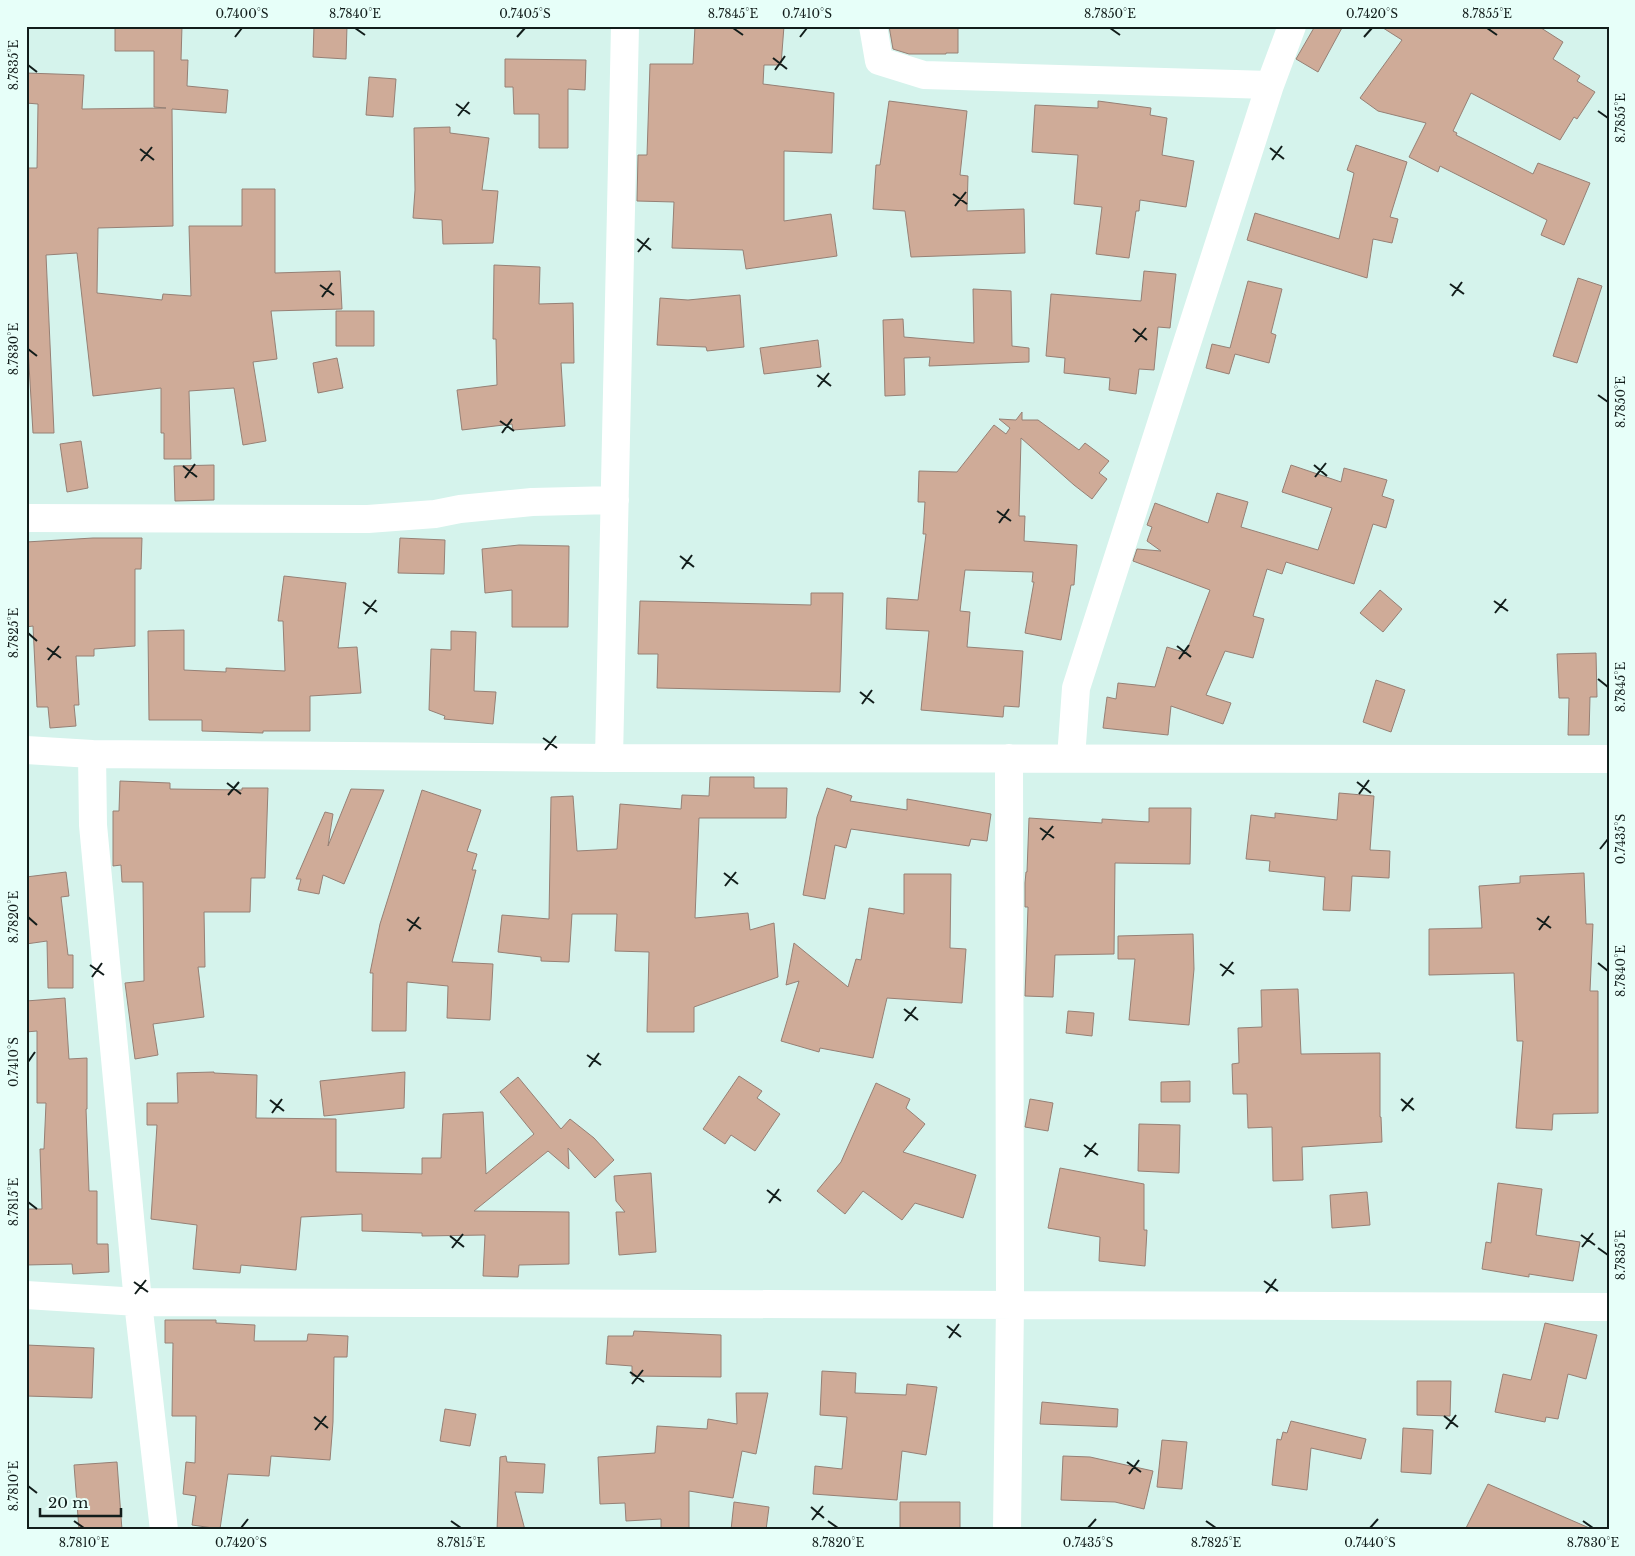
<svg xmlns="http://www.w3.org/2000/svg" width="1635" height="1556" font-family="'Libre Baskerville',serif">
<style>
.building{fill:#cfab98;stroke:#968075}
.lines{fill:none;stroke-linecap:round;stroke-linejoin:round}
.street{stroke:#fff;stroke-width:28}
.ticks{fill:none;stroke:#121d1b;stroke-width:2}
.neatline{fill:none;stroke:#121d1b;stroke-width:2}
.ticks-label{font-size:12px;text-anchor:middle;fill:#121d1b}
</style>
<rect width="100%" height="100%" fill="#d5f3ec"/>
<!-- building -->
<path class="building" d="M 115,26 L 182,26 L 181,60 L 188,60 L 187,86 L 228,90 L 226,113 L 172,109 L 173,226 L 98,228 L 97,293 L 162,300 L 163,294 L 191,296 L 189,226 L 242,226 L 242,189 L 275,189 L 275,273 L 340,271 L 342,309 L 271,311 L 277,359 L 253,362 L 266,441 L 243,445 L 234,388 L 189,391 L 191,459 L 164,459 L 164,433 L 161,433 L 161,388 L 93,396 L 77,253 L 46,255 L 54,433 L 33,433 L 26,314 L 26,168 L 37,168 L 38,104 L 26,103 L 26,73 L 84,75 L 82,109 L 166,108 L 154,107 L 154,51 L 115,51 Z
M 314,26 L 347,26 L 346,59 L 313,57 Z
M 695,26 L 784,26 L 781,65 L 764,65 L 763,84 L 834,93 L 832,153 L 784,151 L 784,221 L 831,214 L 837,256 L 746,269 L 743,250 L 672,248 L 674,202 L 637,201 L 638,155 L 647,155 L 650,64 L 693,64 Z
M 889,26 L 958,26 L 958,53 L 946,53 L 946,54 L 909,54 L 893,49 Z
M 1315,26 L 1343,26 L 1318,72 L 1296,59 Z
M 1380,26 L 1538,26 L 1563,42 L 1553,59 L 1580,76 L 1577,81 L 1595,92 L 1577,119 L 1574,117 L 1560,140 L 1471,93 L 1453,131 L 1457,133 L 1456,135 L 1533,174 L 1538,163 L 1590,183 L 1564,245 L 1541,235 L 1547,220 L 1440,166 L 1438,172 L 1409,157 L 1426,123 L 1378,111 L 1360,98 L 1402,40 Z
M 505,59 L 586,60 L 585,90 L 568,89 L 568,148 L 539,148 L 539,114 L 514,114 L 513,87 L 505,87 Z
M 369,77 L 396,79 L 393,117 L 366,115 Z
M 889,101 L 967,111 L 960,175 L 968,176 L 967,211 L 1024,209 L 1025,253 L 911,257 L 905,211 L 873,209 L 876,165 L 880,165 Z
M 1098,101 L 1151,108 L 1150,115 L 1167,118 L 1162,155 L 1194,161 L 1186,207 L 1140,200 L 1139,211 L 1136,211 L 1129,258 L 1096,254 L 1102,207 L 1074,204 L 1078,155 L 1032,152 L 1035,105 L 1098,108 Z
M 450,127 L 450,133 L 489,138 L 482,190 L 498,191 L 493,243 L 443,244 L 442,220 L 413,218 L 415,190 L 414,128 Z
M 1356,145 L 1407,162 L 1390,217 L 1398,219 L 1392,243 L 1373,239 L 1367,278 L 1247,240 L 1255,213 L 1339,239 L 1354,173 L 1347,170 Z
M 494,265 L 540,267 L 539,304 L 573,303 L 574,363 L 561,363 L 565,426 L 513,430 L 512,424 L 462,430 L 457,390 L 497,385 L 496,339 L 493,339 Z
M 1144,271 L 1176,274 L 1170,328 L 1158,327 L 1154,370 L 1139,369 L 1136,394 L 1109,390 L 1110,378 L 1064,373 L 1065,358 L 1046,356 L 1051,294 L 1141,301 Z
M 1578,278 L 1602,286 L 1577,363 L 1553,356 Z
M 1248,281 L 1282,289 L 1271,333 L 1276,335 L 1269,363 L 1235,354 L 1229,374 L 1206,368 L 1212,344 L 1230,348 Z
M 973,289 L 1011,291 L 1012,346 L 1029,348 L 1029,362 L 929,366 L 930,357 L 904,358 L 905,395 L 885,396 L 883,320 L 903,319 L 904,337 L 974,343 Z
M 740,295 L 744,347 L 707,351 L 706,347 L 657,345 L 660,298 L 688,300 Z
M 336,311 L 374,311 L 374,346 L 336,346 Z
M 818,340 L 821,367 L 764,374 L 760,348 Z
M 337,358 L 343,388 L 318,393 L 313,363 Z
M 1022,412 L 1022,420 L 1038,420 L 1079,450 L 1085,443 L 1109,461 L 1099,473 L 1107,479 L 1092,499 L 1074,485 L 1021,438 L 1019,516 L 1025,516 L 1024,541 L 1077,545 L 1074,585 L 1071,585 L 1061,640 L 1025,633 L 1034,582 L 1032,582 L 1033,572 L 965,570 L 960,611 L 970,612 L 967,647 L 1023,651 L 1019,707 L 1004,706 L 1003,717 L 921,710 L 929,631 L 886,629 L 887,598 L 918,600 L 926,534 L 923,534 L 925,502 L 918,502 L 919,471 L 957,472 L 994,425 L 1006,434 L 1010,428 L 999,419 L 1016,420 Z
M 81,441 L 88,488 L 67,492 L 60,444 Z
M 214,465 L 214,500 L 175,501 L 174,466 Z
M 1291,465 L 1341,482 L 1344,468 L 1387,480 L 1382,496 L 1394,500 L 1386,528 L 1373,524 L 1354,584 L 1286,562 L 1282,574 L 1267,569 L 1253,616 L 1264,619 L 1253,658 L 1225,651 L 1206,695 L 1231,703 L 1223,724 L 1171,706 L 1168,735 L 1103,728 L 1107,697 L 1116,699 L 1118,683 L 1155,687 L 1167,647 L 1186,653 L 1210,590 L 1133,561 L 1137,549 L 1161,551 L 1147,541 L 1152,527 L 1147,525 L 1155,503 L 1208,523 L 1217,493 L 1248,502 L 1241,527 L 1318,550 L 1332,508 L 1282,492 Z
M 93,538 L 142,538 L 141,569 L 135,569 L 135,646 L 94,649 L 94,656 L 76,656 L 79,705 L 74,705 L 76,726 L 50,728 L 48,707 L 37,707 L 33,626 L 26,627 L 26,542 Z
M 400,538 L 445,540 L 444,574 L 398,573 Z
M 519,545 L 569,546 L 568,627 L 512,627 L 512,590 L 485,593 L 482,549 Z
M 284,576 L 346,583 L 338,648 L 357,647 L 361,693 L 310,696 L 310,731 L 263,731 L 263,733 L 202,731 L 202,720 L 149,720 L 148,631 L 184,630 L 184,670 L 226,672 L 226,668 L 285,671 L 283,621 L 278,621 Z
M 1380,590 L 1402,609 L 1383,632 L 1360,613 Z
M 811,593 L 843,593 L 840,692 L 657,688 L 658,654 L 638,654 L 640,601 L 811,605 Z
M 451,631 L 476,632 L 474,691 L 496,692 L 493,724 L 444,719 L 445,716 L 429,710 L 431,649 L 451,650 Z
M 1596,653 L 1597,697 L 1590,697 L 1589,735 L 1568,735 L 1569,698 L 1559,698 L 1557,654 Z
M 1376,680 L 1405,690 L 1391,732 L 1363,722 Z
M 710,777 L 754,777 L 754,788 L 787,788 L 786,818 L 699,818 L 695,918 L 748,913 L 750,930 L 774,923 L 778,977 L 694,1007 L 694,1032 L 647,1032 L 649,952 L 615,951 L 617,914 L 572,914 L 569,962 L 541,961 L 541,957 L 498,952 L 502,915 L 549,919 L 551,797 L 573,796 L 577,851 L 617,849 L 620,804 L 681,809 L 682,795 L 709,796 Z
M 120,781 L 170,783 L 170,789 L 242,790 L 242,788 L 268,788 L 265,878 L 251,878 L 250,912 L 204,912 L 205,967 L 198,967 L 204,1017 L 153,1024 L 158,1055 L 135,1059 L 125,983 L 144,981 L 143,882 L 122,882 L 121,865 L 113,866 L 113,811 L 119,811 Z
M 827,788 L 852,796 L 850,801 L 907,810 L 907,799 L 991,814 L 987,841 L 971,839 L 969,846 L 851,829 L 846,848 L 835,845 L 825,899 L 803,895 L 817,817 Z
M 351,789 L 384,790 L 344,884 L 323,875 L 319,894 L 298,890 L 301,879 L 296,879 L 325,812 L 333,814 L 328,846 Z
M 422,790 L 481,810 L 467,851 L 477,854 L 472,870 L 476,870 L 452,962 L 493,964 L 490,1020 L 447,1018 L 448,986 L 407,982 L 406,1031 L 372,1031 L 373,973 L 370,973 L 380,924 Z
M 1339,793 L 1374,796 L 1370,850 L 1390,851 L 1389,878 L 1352,876 L 1350,911 L 1323,910 L 1325,877 L 1269,871 L 1270,861 L 1246,859 L 1251,815 L 1275,818 L 1275,813 L 1337,820 Z
M 1149,808 L 1191,808 L 1190,864 L 1115,863 L 1114,954 L 1055,955 L 1053,997 L 1025,996 L 1028,907 L 1025,907 L 1025,883 L 1026,872 L 1027,872 L 1029,818 L 1102,823 L 1102,819 L 1149,822 Z
M 66,872 L 69,896 L 61,897 L 68,955 L 73,955 L 73,988 L 48,988 L 47,941 L 26,944 L 26,877 Z
M 1584,873 L 1586,924 L 1593,924 L 1590,991 L 1598,991 L 1598,1113 L 1553,1114 L 1552,1130 L 1516,1128 L 1523,1041 L 1517,1041 L 1514,973 L 1429,975 L 1429,929 L 1482,928 L 1479,886 L 1520,883 L 1520,876 Z
M 904,874 L 951,874 L 950,948 L 966,949 L 962,1003 L 887,998 L 873,1058 L 820,1048 L 819,1052 L 781,1041 L 799,981 L 786,985 L 794,943 L 848,987 L 856,959 L 861,960 L 869,908 L 904,914 Z
M 1193,934 L 1194,969 L 1189,1025 L 1129,1020 L 1135,959 L 1118,959 L 1118,936 Z
M 1298,989 L 1301,1054 L 1380,1053 L 1380,1117 L 1381,1117 L 1382,1142 L 1302,1147 L 1303,1180 L 1273,1181 L 1272,1127 L 1248,1128 L 1247,1094 L 1233,1094 L 1232,1064 L 1239,1063 L 1238,1028 L 1262,1027 L 1261,990 Z
M 65,998 L 69,1059 L 87,1058 L 87,1109 L 86,1109 L 89,1191 L 97,1191 L 97,1244 L 108,1244 L 109,1272 L 73,1274 L 72,1264 L 26,1265 L 26,1209 L 42,1209 L 40,1149 L 44,1149 L 46,1103 L 37,1103 L 37,1031 L 26,1032 L 26,1001 Z
M 1068,1011 L 1094,1013 L 1092,1036 L 1066,1033 Z
M 214,1072 L 214,1073 L 257,1075 L 256,1118 L 336,1119 L 336,1172 L 422,1174 L 422,1158 L 441,1158 L 443,1114 L 483,1112 L 486,1174 L 534,1134 L 500,1092 L 518,1077 L 561,1129 L 570,1119 L 594,1138 L 614,1160 L 595,1178 L 568,1148 L 569,1169 L 548,1151 L 474,1211 L 569,1212 L 569,1264 L 519,1265 L 518,1277 L 483,1276 L 485,1235 L 422,1236 L 422,1233 L 362,1231 L 362,1214 L 301,1217 L 296,1270 L 241,1265 L 240,1273 L 193,1269 L 197,1225 L 151,1219 L 157,1125 L 147,1125 L 147,1103 L 178,1103 L 177,1073 Z
M 405,1072 L 404,1108 L 324,1116 L 320,1081 Z
M 739,1076 L 762,1091 L 757,1098 L 780,1114 L 755,1151 L 731,1135 L 725,1144 L 703,1129 Z
M 1190,1081 L 1190,1102 L 1161,1102 L 1161,1082 Z
M 876,1083 L 910,1099 L 906,1108 L 925,1124 L 903,1152 L 976,1175 L 963,1218 L 915,1203 L 902,1220 L 863,1191 L 845,1214 L 817,1191 L 841,1162 Z
M 1030,1099 L 1053,1103 L 1048,1131 L 1025,1127 Z
M 1139,1124 L 1180,1125 L 1179,1173 L 1138,1171 Z
M 1060,1168 L 1144,1184 L 1144,1230 L 1147,1230 L 1145,1266 L 1099,1261 L 1100,1237 L 1048,1228 Z
M 651,1173 L 656,1252 L 619,1255 L 616,1212 L 625,1212 L 616,1201 L 614,1176 Z
M 1498,1183 L 1542,1189 L 1536,1235 L 1580,1242 L 1573,1281 L 1529,1274 L 1529,1277 L 1482,1269 L 1486,1242 L 1491,1243 Z
M 1367,1192 L 1370,1225 L 1332,1228 L 1330,1195 Z
M 165,1320 L 216,1320 L 216,1323 L 255,1325 L 254,1341 L 307,1341 L 308,1334 L 348,1336 L 347,1357 L 334,1357 L 333,1422 L 330,1460 L 271,1456 L 269,1476 L 228,1474 L 220,1529 L 192,1525 L 196,1496 L 183,1494 L 186,1462 L 195,1463 L 196,1416 L 172,1416 L 173,1343 L 165,1343 Z
M 1545,1323 L 1597,1335 L 1586,1379 L 1568,1374 L 1558,1419 L 1546,1417 L 1545,1422 L 1495,1412 L 1503,1374 L 1531,1380 Z
M 634,1331 L 721,1335 L 721,1377 L 632,1376 L 632,1366 L 606,1364 L 608,1336 L 633,1336 Z
M 26,1345 L 94,1348 L 92,1398 L 26,1396 Z
M 822,1371 L 856,1373 L 855,1393 L 906,1395 L 907,1384 L 937,1387 L 926,1455 L 902,1451 L 897,1500 L 813,1494 L 815,1466 L 842,1469 L 847,1417 L 820,1415 Z
M 1417,1381 L 1451,1381 L 1450,1416 L 1417,1415 Z
M 736,1393 L 768,1393 L 756,1454 L 742,1451 L 733,1498 L 689,1491 L 689,1530 L 661,1530 L 661,1519 L 626,1521 L 625,1503 L 600,1504 L 598,1457 L 655,1453 L 657,1426 L 707,1429 L 708,1419 L 737,1424 Z
M 1042,1402 L 1118,1409 L 1117,1427 L 1040,1424 Z
M 445,1409 L 476,1414 L 470,1446 L 440,1441 Z
M 1291,1421 L 1366,1439 L 1361,1459 L 1311,1448 L 1307,1490 L 1272,1485 L 1277,1439 L 1281,1440 L 1283,1432 L 1287,1433 Z
M 1403,1428 L 1433,1430 L 1431,1474 L 1401,1472 Z
M 1162,1440 L 1187,1442 L 1182,1489 L 1157,1487 Z
M 506,1456 L 507,1462 L 545,1464 L 543,1493 L 515,1492 L 525,1530 L 497,1530 L 500,1457 Z
M 1063,1456 L 1090,1457 L 1153,1471 L 1144,1509 L 1115,1502 L 1061,1500 Z
M 117,1462 L 122,1530 L 79,1530 L 74,1465 Z
M 1488,1484 L 1594,1530 L 1465,1530 Z
M 734,1502 L 769,1507 L 766,1530 L 731,1530 Z
M 900,1502 L 960,1502 L 960,1530 L 900,1530 Z"/>
<g class="lines">
<!-- street -->
<path class="street" d="M 873,26 L 879,61 L 924,75 L 1270,85
M 26,518 L 368,519 L 435,514 L 460,509 L 532,502 L 615,500
M 26,750 L 92,754 L 93,825 L 138,1302 L 164,1530
M 92,754 L 609,758 L 1609,759
M 609,758 L 625,26
M 1071,758 L 1076,688 L 1270,85 L 1292,26
M 26,1295 L 138,1302 L 1609,1307
M 1007,1530 L 1010,1305 L 1009,758"/>
</g>
<!-- ticks -->
<path class="ticks" d="M 355,28 L 365,35M 733,28 L 743,35M 1110,28 L 1120,35M 1487,28 L 1497,35M 235,37 L 242,28M 517,37 L 525,28M 800,37 L 807,28M 1364,37 L 1372,28M 773,58 L 787,69M 28,65 L 37,72M 775,70 L 785,56M 456,104 L 470,114M 1598,111 L 1608,118M 458,116 L 469,102M 1270,148 L 1284,159M 140,149 L 154,160M 1272,160 L 1282,146M 141,161 L 152,147M 953,194 L 967,204M 955,206 L 966,192M 637,239 L 651,250M 638,252 L 649,238M 1450,284 L 1464,294M 320,285 L 334,295M 1452,296 L 1462,282M 322,297 L 332,283M 1133,329 L 1147,340M 1135,342 L 1146,328M 28,349 L 37,356M 817,375 L 831,386M 818,387 L 829,373M 1598,395 L 1608,402M 500,421 L 514,431M 502,433 L 512,419M 1314,465 L 1327,476M 183,466 L 197,477M 1315,477 L 1326,463M 185,478 L 195,464M 997,511 L 1011,521M 999,523 L 1009,509M 680,556 L 694,567M 682,569 L 692,555M 1494,601 L 1508,611M 363,602 L 377,612M 1495,613 L 1506,599M 365,614 L 376,600M 28,633 L 37,641M 1177,646 L 1191,657M 47,648 L 61,658M 1179,659 L 1189,645M 48,660 L 59,646M 1598,679 L 1608,687M 860,692 L 874,703M 862,704 L 872,690M 543,738 L 557,748M 545,750 L 556,736M 1357,782 L 1371,793M 227,783 L 241,794M 1359,794 L 1369,780M 228,795 L 239,782M 1040,828 L 1054,838M 1042,840 L 1053,826M 1600,849 L 1608,839M 724,873 L 738,884M 725,886 L 736,872M 28,917 L 37,925M 1537,918 L 1551,928M 407,919 L 421,929M 1539,930 L 1549,916M 409,931 L 419,917M 1598,963 L 1608,971M 1220,964 L 1234,974M 90,965 L 104,975M 1222,976 L 1233,962M 92,977 L 102,963M 904,1009 L 918,1020M 905,1021 L 916,1007M 587,1055 L 601,1065M 28,1062 L 35,1052M 589,1067 L 599,1053M 1401,1099 L 1414,1110M 270,1100 L 284,1111M 1402,1111 L 1413,1098M 272,1113 L 282,1099M 1084,1145 L 1098,1155M 1085,1157 L 1096,1143M 767,1190 L 781,1201M 28,1202 L 37,1209M 769,1203 L 779,1189M 1581,1235 L 1595,1245M 450,1236 L 464,1247M 1582,1247 L 1593,1233M 452,1248 L 463,1234M 1598,1248 L 1608,1255M 1264,1281 L 1278,1291M 134,1282 L 148,1292M 1266,1293 L 1276,1279M 135,1294 L 146,1280M 947,1326 L 961,1337M 949,1338 L 959,1324M 630,1372 L 644,1382M 632,1384 L 643,1370M 1444,1416 L 1458,1427M 314,1417 L 328,1428M 1446,1429 L 1456,1415M 315,1430 L 326,1416M 1127,1462 L 1141,1472M 1129,1474 L 1139,1460M 28,1486 L 37,1493M 811,1507 L 824,1518M 812,1520 L 823,1506M 74,1521 L 84,1528M 451,1521 L 461,1528M 828,1521 L 838,1528M 1206,1521 L 1216,1528M 1583,1521 L 1593,1528M 241,1528 L 248,1519M 1088,1528 L 1096,1519M 1370,1528 L 1378,1519"/>
<!-- border -->
<rect width="1635" height="1556" fill="none" stroke="#e7fff9" stroke-width="55"/>
<!-- scale -->
<path d="M40 1508v8h81v-8" fill="none" stroke="#121d1b" stroke-width="2.5"/>
<text x="48" y="1508" font-size="15" fill="#121d1b" stroke="#e7fff9" stroke-width="4" paint-order="stroke">20 m</text>
<rect x="28" y="28" width="1580" height="1500" class="neatline"/>
<g class="ticks-label">
<text x="242" y="18">0.7400°S</text>
<text x="355" y="18">8.7840°E</text>
<text x="525" y="18">0.7405°S</text>
<text x="733" y="18">8.7845°E</text>
<text x="807" y="18">0.7410°S</text>
<text x="1110" y="18">8.7850°E</text>
<text x="1372" y="18">0.7420°S</text>
<text x="1487" y="18">8.7855°E</text>
<text transform="translate(14 65) rotate(-90)" y="4">8.7835°E</text>
<text transform="translate(1621 118) rotate(-90)" y="4">8.7855°E</text>
<text transform="translate(14 349) rotate(-90)" y="4">8.7830°E</text>
<text transform="translate(1621 402) rotate(-90)" y="4">8.7850°E</text>
<text transform="translate(14 633) rotate(-90)" y="4">8.7825°E</text>
<text transform="translate(1621 687) rotate(-90)" y="4">8.7845°E</text>
<text transform="translate(1621 839) rotate(-90)" y="4">0.7435°S</text>
<text transform="translate(14 917) rotate(-90)" y="4">8.7820°E</text>
<text transform="translate(1621 971) rotate(-90)" y="4">8.7840°E</text>
<text transform="translate(14 1062) rotate(-90)" y="4">0.7410°S</text>
<text transform="translate(14 1202) rotate(-90)" y="4">8.7815°E</text>
<text transform="translate(1621 1255) rotate(-90)" y="4">8.7835°E</text>
<text transform="translate(14 1486) rotate(-90)" y="4">8.7810°E</text>
<text x="84" y="1547">8.7810°E</text>
<text x="241" y="1547">0.7420°S</text>
<text x="461" y="1547">8.7815°E</text>
<text x="838" y="1547">8.7820°E</text>
<text x="1088" y="1547">0.7435°S</text>
<text x="1216" y="1547">8.7825°E</text>
<text x="1370" y="1547">0.7440°S</text>
<text x="1593" y="1547">8.7830°E</text>
</g>
</svg>
